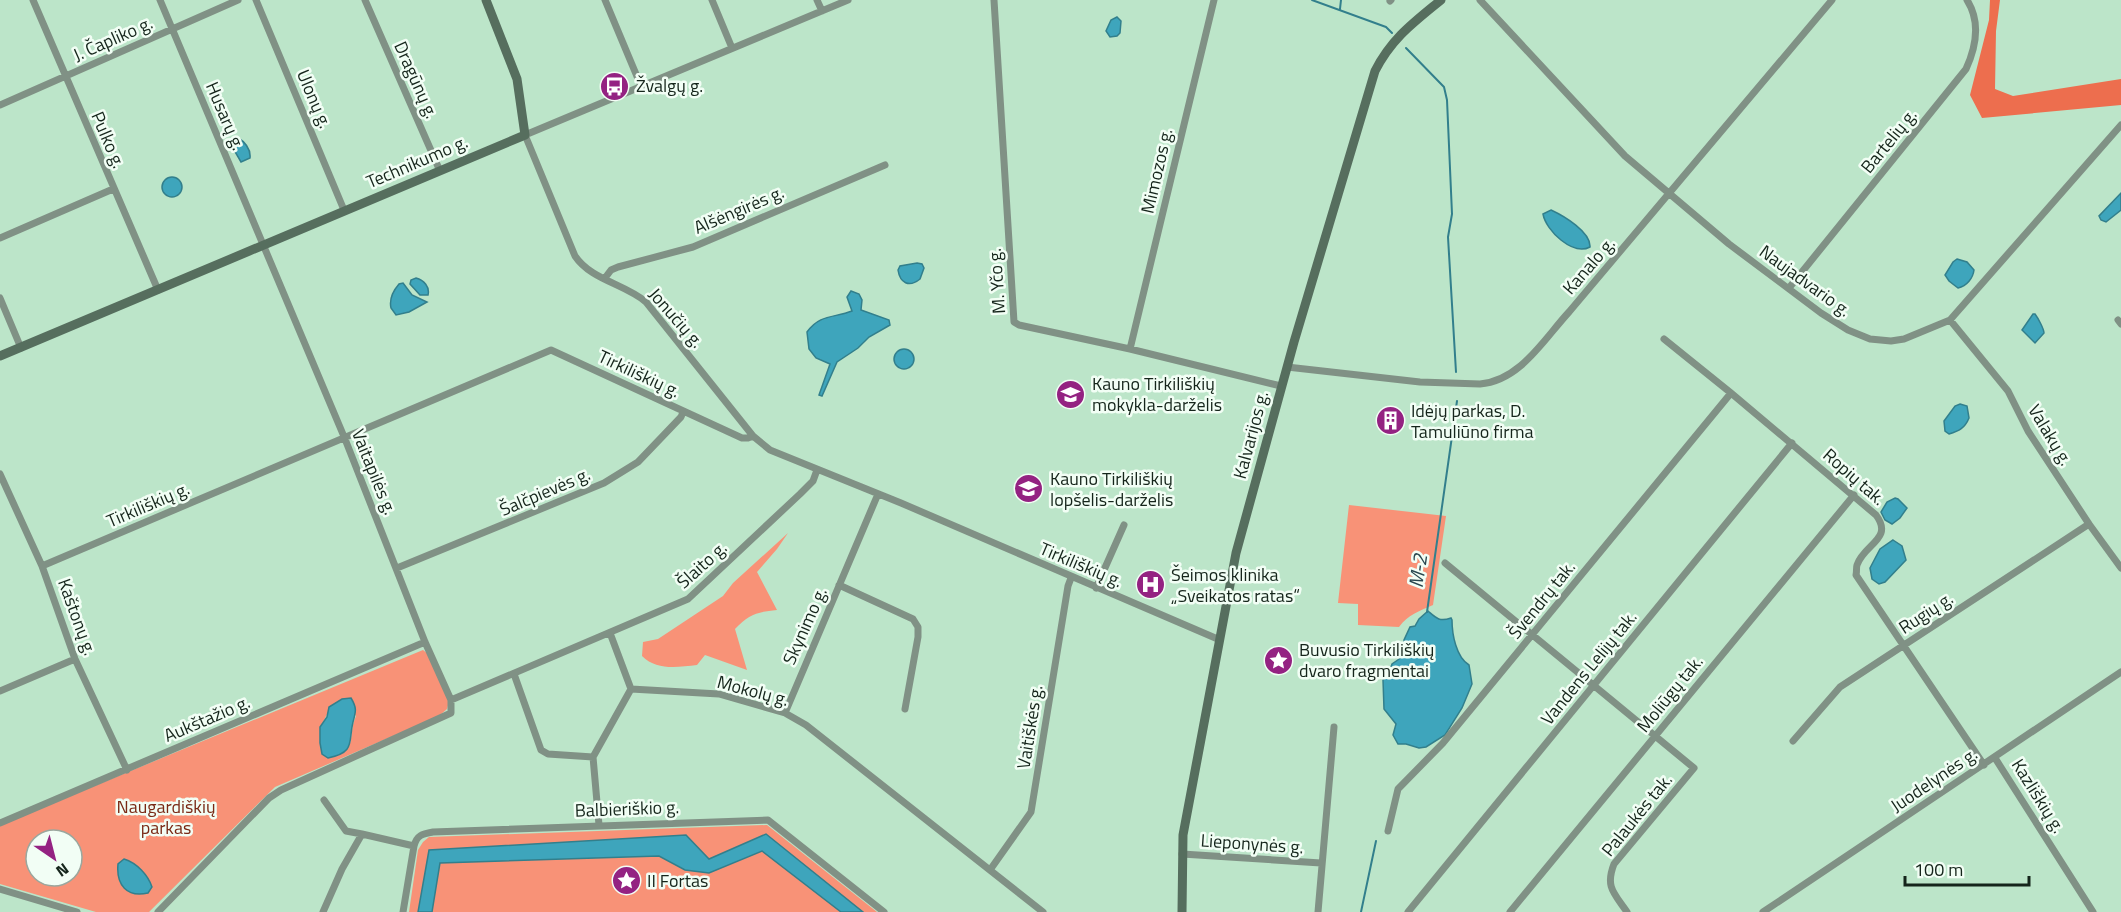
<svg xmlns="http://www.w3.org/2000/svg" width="2121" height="912" font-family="'Titillium Web',sans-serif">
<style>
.green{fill:#f89277;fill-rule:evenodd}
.forest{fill:#ed6e4e}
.water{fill:#3ea5bc;stroke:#327f8c;stroke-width:1.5}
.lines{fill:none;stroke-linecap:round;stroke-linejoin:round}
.stream{stroke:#327f8c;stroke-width:2}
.street{stroke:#809185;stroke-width:7}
.secondary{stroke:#566e5e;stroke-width:9}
.labels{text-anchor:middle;stroke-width:5;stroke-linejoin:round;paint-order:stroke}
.street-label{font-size:18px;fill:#15251b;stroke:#f2fef5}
.poi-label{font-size:18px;fill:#15251b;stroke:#f2fef5;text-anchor:start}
.park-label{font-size:18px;fill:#792915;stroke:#f2fef5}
.water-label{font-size:20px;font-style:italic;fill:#28464e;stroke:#f2fef5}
</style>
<rect width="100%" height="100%" fill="#bce5c9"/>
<!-- green -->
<path class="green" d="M 1349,505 L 1446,516 L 1433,605 C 1419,611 1408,615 1399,627 L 1358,625 L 1358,604 L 1338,603 Z
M 788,533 L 777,549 L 757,572 L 777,610 C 757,612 749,614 735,629 L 747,670 L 705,655 L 697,665 C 678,667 657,671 642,656 L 643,642 L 658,639 L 723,596 L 733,583 Z
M 423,650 L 428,654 L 449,702 L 447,709 L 439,716 L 275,787 L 149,912 L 96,912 L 0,884 L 0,825 ZM 342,699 L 356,716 C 347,736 359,752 328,758 L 320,727 C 328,715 328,707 342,699 ZM 36,840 L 72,840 L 72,876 L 36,876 Z
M 767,825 L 877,912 L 409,912 L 418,850 L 423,842 L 429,837 Z"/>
<!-- forest -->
<path class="forest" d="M 1990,0 L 2000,0 L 1996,31 L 1995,89 L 2013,96 L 2121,79 L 2121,105 L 1982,118 L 1970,95 L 1989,20 Z"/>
<!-- water -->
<path class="water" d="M 1117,17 L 1121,21 L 1120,33 L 1117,36 L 1110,37 L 1106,31 L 1111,20 Z
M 237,137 C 245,142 251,148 250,158 L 241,162 L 234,150 L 232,142 Z
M162 187a10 10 0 1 1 20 0a10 10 0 1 1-20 0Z
M 2121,193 L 2121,210 L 2106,222 L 2101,220 L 2099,216 Z
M 1551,210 C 1564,216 1591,232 1590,247 C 1573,256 1546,231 1543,214 Z
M 1957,259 L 1967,262 L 1974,270 C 1973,278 1967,286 1958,288 L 1949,281 L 1945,275 L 1953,262 Z
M 917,263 L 922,264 L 924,268 L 920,279 C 909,288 900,283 898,270 L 900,266 Z
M 416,278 C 424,280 430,287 428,295 L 420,295 L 410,284 L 411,280 Z
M 403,283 L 412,295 L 427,302 L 409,312 L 396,315 L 391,308 C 389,299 393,291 399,284 Z
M 851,291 L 859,294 L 862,300 L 861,310 L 889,320 L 890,325 L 869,337 L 858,348 L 837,362 L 822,396 L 819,395 L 830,364 L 816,358 L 809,349 L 807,332 C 820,314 834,318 852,311 L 847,297 Z
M 2033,314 L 2035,314 C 2038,318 2044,329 2044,333 L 2035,343 L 2022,330 Z
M894 359a10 10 0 1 1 20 0a10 10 0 1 1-20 0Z
M 1960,404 L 1967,406 L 1969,418 C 1965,428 1959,431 1949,434 L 1945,431 L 1944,421 L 1955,406 Z
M 1895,498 L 1898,499 L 1907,508 L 1900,518 L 1892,524 L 1885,520 L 1881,512 L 1887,502 Z
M 1893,540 L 1902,546 L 1906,560 L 1885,582 L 1879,584 L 1872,579 L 1870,568 L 1880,549 Z
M 1428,611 C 1436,618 1439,622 1451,618 L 1452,620 C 1452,634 1456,657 1469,665 L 1472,684 L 1462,708 L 1445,735 L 1426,747 L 1419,748 L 1406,744 L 1398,744 L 1393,735 L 1396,724 L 1384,709 L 1383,680 L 1389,673 L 1392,664 L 1405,655 L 1404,640 L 1410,627 L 1415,626 L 1419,619 Z
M 351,698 C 357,708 356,711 353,722 C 348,742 356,752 328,758 L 322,754 L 320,743 L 320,727 L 327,717 L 329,707 L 342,699 Z
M 766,834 L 863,912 L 841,912 L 762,851 L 709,873 L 685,870 L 659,856 L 440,863 L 432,912 L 418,912 L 429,850 L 686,835 L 709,859 Z
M 124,859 C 137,863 148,875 152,887 L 148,893 C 127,898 116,885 118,864 Z"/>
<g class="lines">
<!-- stream -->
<path class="stream" d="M 1312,0 L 1386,27 L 1392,33
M 1340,9 L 1341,0
M 1406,48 L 1444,87 L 1447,100 L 1452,214 L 1448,237 L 1456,372
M 1427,612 L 1457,401
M 1361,912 L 1376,841"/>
<!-- street -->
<path class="street" d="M 33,0 L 158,290
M 256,0 L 344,210
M 365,0 L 440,171
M 605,0 L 641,86
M 712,0 L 732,48
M 817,0 L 822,11
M 848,0 L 525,135 L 575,256 C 591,280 625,284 646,302 L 753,436 L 770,450 L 901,503 L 1220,640
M 994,0 L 1014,322 L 1019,325 L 1130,349 L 1281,386
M 1480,0 L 1625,156 L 1729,244 L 1821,313 L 1848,330 L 1870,339 L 1891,341 L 1904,339 L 1950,320 L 2121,125
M 1390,1 L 1391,0
M 0,105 L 238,0
M 0,238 L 113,189
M 605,278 L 611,270 L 618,267 L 693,247 L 885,165
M 1789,288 L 1966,69 C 1976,47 1981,22 1967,0
M 0,298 L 21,348
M 1950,320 L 2008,391 L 2028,431 L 2089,524 L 2121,568
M 2118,320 L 2121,324
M 1664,339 L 1731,393 L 1876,515 C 1894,539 1864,544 1857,565 C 1856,568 1857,571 1856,575 L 1984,765
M 1130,349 L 1214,0
M 1287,367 L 1420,382 L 1480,384 C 1520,381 1544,339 1569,312 L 1832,0
M 0,474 L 42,566 L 75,659 L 127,770
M 1445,563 L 1694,768 L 1614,864 C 1605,887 1614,893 1627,912
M 42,566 L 551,350 L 742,438 L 748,438 L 753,436
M 397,568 L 604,483 L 638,462 L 681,417 L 683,412
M 839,585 L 913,619 L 918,627 L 918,637 L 905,709
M 1096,588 L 1124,525
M 610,633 L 631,689
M 514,674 L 541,750 L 548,754 L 593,757 L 631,689 L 719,694 L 785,713 L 806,725 L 1043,912
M 0,691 L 75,659
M 451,700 L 688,599 L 800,494 L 813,481 L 817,470
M 785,713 L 878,494
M 1793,741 L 1840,687 L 2089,524
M 593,757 L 599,825
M 1995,758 L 2093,912
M 324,800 L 346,831 L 362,834
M 0,823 L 425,642
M 1388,831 L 1398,789 L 1443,743 L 1731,393
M 1182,854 L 1321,863
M 990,870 L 1031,812 L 1068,586 L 1071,578
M 0,889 L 77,912
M 158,912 L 269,798 L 281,790 L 451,713 L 451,700 L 425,642 L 345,439 L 160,0
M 323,912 L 342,869 L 362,834 L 414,846
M 403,912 L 414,846 C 417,835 422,834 433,832 L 768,820 L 884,912
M 1318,912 L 1334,727
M 1408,912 L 1792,443
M 1510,912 L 1854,495
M 1763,912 L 2121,672"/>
<!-- secondary -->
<path class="secondary" d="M 0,356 L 525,135 L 517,79 L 486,0
M 1182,912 L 1183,835 L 1236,553 L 1294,342 L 1375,71 C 1392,38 1413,23 1441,0"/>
</g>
<!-- icons -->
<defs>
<symbol id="bus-disc" viewBox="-11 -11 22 22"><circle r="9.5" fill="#942282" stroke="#f2fef5"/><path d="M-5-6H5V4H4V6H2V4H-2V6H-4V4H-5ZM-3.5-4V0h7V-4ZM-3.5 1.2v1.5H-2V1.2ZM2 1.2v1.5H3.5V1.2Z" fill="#fff"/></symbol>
<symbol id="school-disc" viewBox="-11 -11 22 22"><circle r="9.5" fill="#942282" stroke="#f2fef5"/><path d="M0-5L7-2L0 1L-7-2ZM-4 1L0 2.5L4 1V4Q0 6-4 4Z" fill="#fff"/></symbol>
<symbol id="building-disc" viewBox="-11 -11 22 22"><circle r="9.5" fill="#942282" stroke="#f2fef5"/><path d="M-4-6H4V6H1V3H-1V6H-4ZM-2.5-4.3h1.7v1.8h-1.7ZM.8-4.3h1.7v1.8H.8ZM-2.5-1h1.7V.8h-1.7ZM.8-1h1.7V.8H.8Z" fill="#fff"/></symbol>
<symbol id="hospital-disc" viewBox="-11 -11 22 22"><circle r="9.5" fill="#942282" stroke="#f2fef5"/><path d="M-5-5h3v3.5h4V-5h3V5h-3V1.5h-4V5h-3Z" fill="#fff"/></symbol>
<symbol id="sight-disc" viewBox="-11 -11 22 22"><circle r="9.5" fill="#942282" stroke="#f2fef5"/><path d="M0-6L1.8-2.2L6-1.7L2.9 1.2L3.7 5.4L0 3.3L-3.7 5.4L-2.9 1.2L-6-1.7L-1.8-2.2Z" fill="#fff"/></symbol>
</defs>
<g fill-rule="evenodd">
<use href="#bus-disc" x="598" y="70" width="33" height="33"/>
<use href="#school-disc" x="1054" y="378" width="33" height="33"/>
<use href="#building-disc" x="1374" y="404" width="33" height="33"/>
<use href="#school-disc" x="1012" y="472" width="33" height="33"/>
<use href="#hospital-disc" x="1134" y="568" width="33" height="33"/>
<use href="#sight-disc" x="1262" y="644" width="33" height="33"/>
<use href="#sight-disc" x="610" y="864" width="33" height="33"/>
</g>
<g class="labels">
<!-- street labels -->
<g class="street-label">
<text transform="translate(113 39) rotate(-24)" y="6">J. Čapliko g.</text>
<text transform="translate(416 80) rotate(66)" y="6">Dragūnų g.</text>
<text transform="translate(314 99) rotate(67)" y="6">Ulonų g.</text>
<text transform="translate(225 116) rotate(67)" y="6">Husarų g.</text>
<text transform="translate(108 140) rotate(67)" y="6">Pulko g.</text>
<text transform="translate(1889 141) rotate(-51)" y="6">Bartelių g.</text>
<text transform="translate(417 162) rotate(-23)" y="6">Technikumo g.</text>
<text transform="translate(1157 171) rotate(-77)" y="6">Mimozos g.</text>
<text transform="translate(739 210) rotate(-23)" y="6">Alšėngirės g.</text>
<text transform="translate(1589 266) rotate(-49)" y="6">Kanalo g.</text>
<text transform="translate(997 281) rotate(-94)" y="6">M. Yčo g.</text>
<text transform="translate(1805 281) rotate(36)" y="6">Naujadvario g.</text>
<text transform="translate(676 318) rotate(49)" y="6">Jonučių g.</text>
<text transform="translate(639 374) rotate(25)" y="6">Tirkiliškių g.</text>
<text transform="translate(1251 435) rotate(-75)" y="6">Kalvarijos g.</text>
<text transform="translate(2050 435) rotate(59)" y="6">Valakų g.</text>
<text transform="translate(374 472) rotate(68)" y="6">Vaitapilės g.</text>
<text transform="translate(1854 477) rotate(41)" y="6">Ropių tak.</text>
<text transform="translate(545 492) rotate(-23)" y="6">Šalčpievės g.</text>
<text transform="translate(148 505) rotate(-23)" y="6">Tirkiliškių g.</text>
<text transform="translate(702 565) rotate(-42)" y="6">Šlaito g.</text>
<text transform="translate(1081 565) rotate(23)" y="6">Tirkiliškių g.</text>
<text transform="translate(1542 600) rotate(-51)" y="6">Švendrų tak.</text>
<text transform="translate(1926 613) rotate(-33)" y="6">Rugių g.</text>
<text transform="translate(77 617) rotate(70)" y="6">Kaštonų g.</text>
<text transform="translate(805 626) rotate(-66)" y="6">Skynimo g.</text>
<text transform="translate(1589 668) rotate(-51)" y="6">Vandens Lelijų tak.</text>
<text transform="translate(753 691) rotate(15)" y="6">Mokolų g.</text>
<text transform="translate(1670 694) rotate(-51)" y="6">Moliūgų tak.</text>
<text transform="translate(207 719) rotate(-23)" y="6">Aukštažio g.</text>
<text transform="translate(1030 727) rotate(-81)" y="6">Vaitiškės g.</text>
<text transform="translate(1934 780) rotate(-34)" y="6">Juodelynės g.</text>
<text transform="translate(2038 796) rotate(58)" y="6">Kazliškių g.</text>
<text transform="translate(627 809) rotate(-2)" y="6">Balbieriškio g.</text>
<text transform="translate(1637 815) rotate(-51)" y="6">Palaukės tak.</text>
<text transform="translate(1252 844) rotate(4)" y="6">Lieponynės g.</text>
</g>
<!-- poi labels -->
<g class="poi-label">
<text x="636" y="92">Žvalgų g.</text>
<text x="1092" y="390">Kauno Tirkiliškių<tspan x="1092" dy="21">mokykla-darželis</tspan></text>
<text x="1411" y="417">Idėjų parkas, D.<tspan x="1411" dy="21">Tamuliūno firma</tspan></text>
<text x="1050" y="485">Kauno Tirkiliškių<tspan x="1050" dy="21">lopšelis-darželis</tspan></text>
<text x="1171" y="581">Šeimos klinika<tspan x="1171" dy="21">„Sveikatos ratas“</tspan></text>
<text x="1299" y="656">Buvusio Tirkiliškių<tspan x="1299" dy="21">dvaro fragmentai</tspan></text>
<text x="647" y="887">II Fortas</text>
</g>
<!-- park labels -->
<g class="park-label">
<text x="166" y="813">Naugardiškių<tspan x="166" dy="21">parkas</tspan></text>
</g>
<!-- water labels -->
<g class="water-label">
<text transform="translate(1418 571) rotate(-82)" y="7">M-2</text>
</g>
</g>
<!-- north arrow -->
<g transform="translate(54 858) rotate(145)"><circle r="28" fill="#f2fef5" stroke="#9aa79e" stroke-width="1.5"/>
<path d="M0-4.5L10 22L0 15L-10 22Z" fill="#942282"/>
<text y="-9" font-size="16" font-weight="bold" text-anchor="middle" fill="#15251b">N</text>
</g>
<!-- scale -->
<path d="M1905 876v9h124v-9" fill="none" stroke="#15251b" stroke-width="3"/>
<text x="1914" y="876" font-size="18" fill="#15251b" stroke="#f2fef5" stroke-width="4.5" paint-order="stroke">100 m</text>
</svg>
